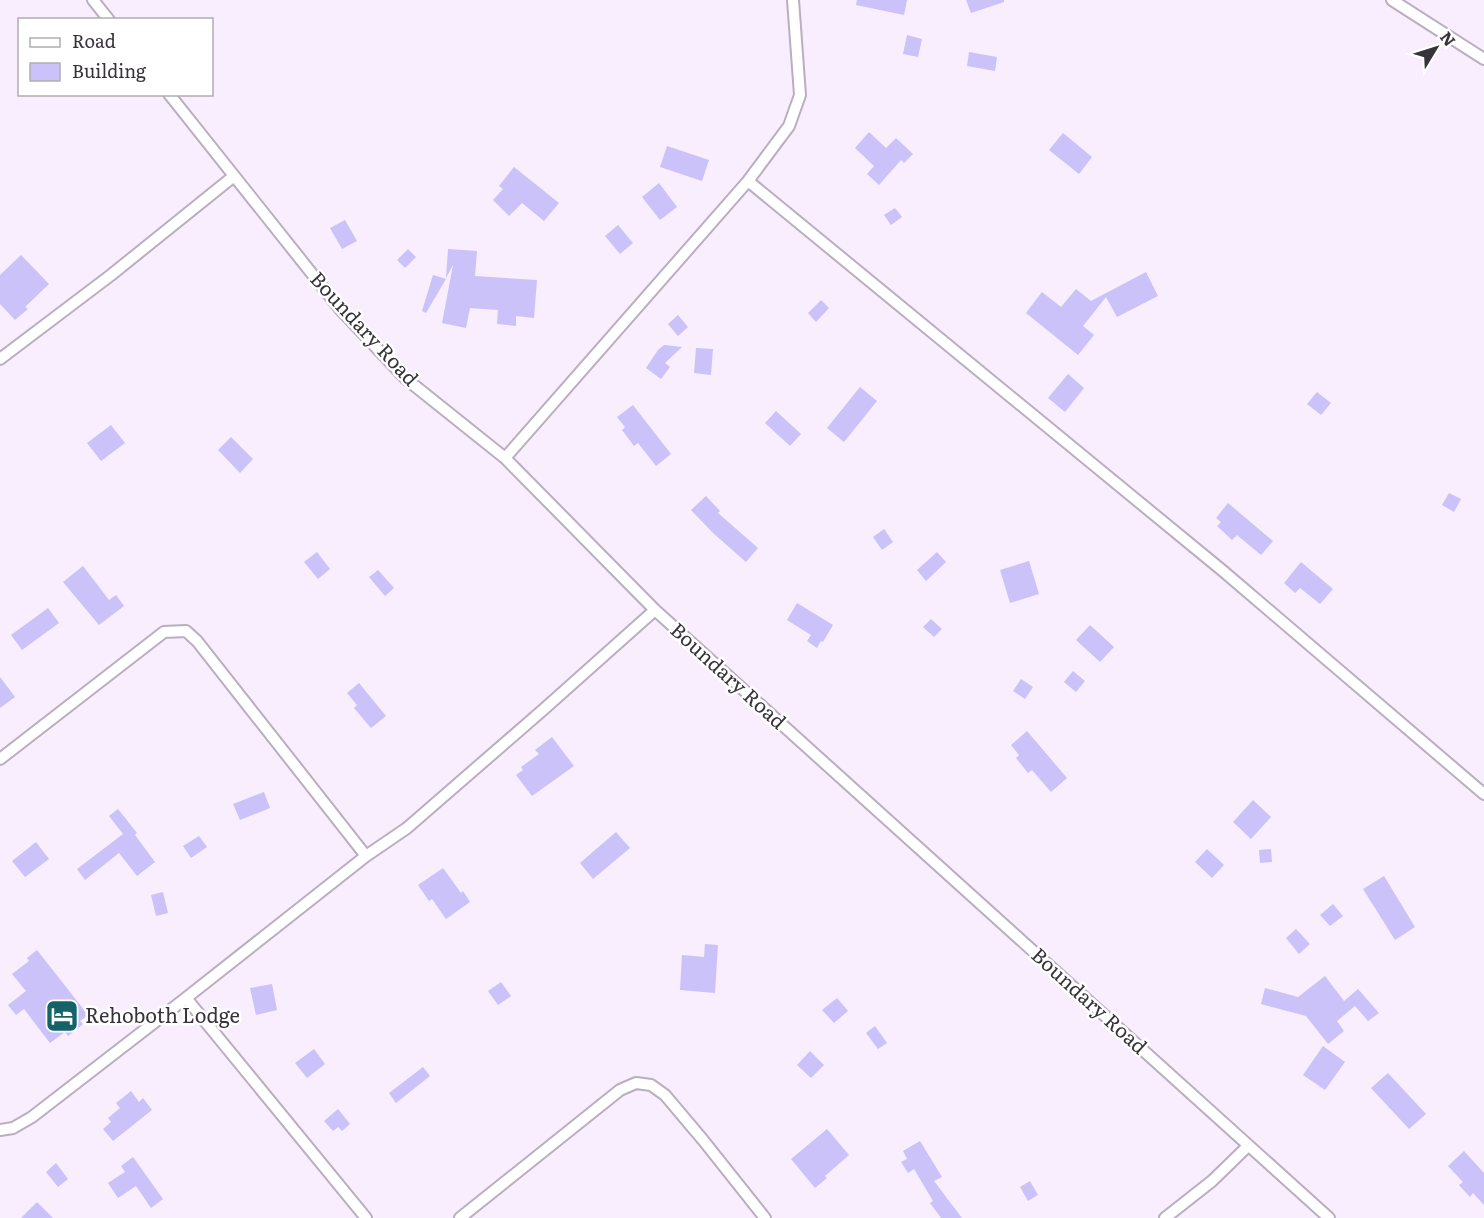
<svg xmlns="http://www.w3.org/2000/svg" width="1484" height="1218" font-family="Literata,serif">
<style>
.building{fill:#cac2f8}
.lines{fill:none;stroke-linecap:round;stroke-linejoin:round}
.street-casing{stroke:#baaec0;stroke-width:14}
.street{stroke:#fff;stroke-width:10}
.labels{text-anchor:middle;stroke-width:5;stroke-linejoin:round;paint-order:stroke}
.street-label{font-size:20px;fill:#38333a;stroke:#fff}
.poi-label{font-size:20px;fill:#38333a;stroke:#fff;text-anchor:start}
</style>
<rect width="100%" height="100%" fill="#f8eefd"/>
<!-- building -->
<path class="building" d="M 857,0 L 907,0 L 904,15 L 856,5 Z
M 966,0 L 1004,0 L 1004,2 L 971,13 Z
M 907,35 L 922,39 L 918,57 L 903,54 Z
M 969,52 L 997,57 L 995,71 L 967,66 Z
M 869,132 L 886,148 L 896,138 L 913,154 L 904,163 L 901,160 L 879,185 L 867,174 L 874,166 L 855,148 Z
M 1063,133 L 1092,157 L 1079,174 L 1049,150 Z
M 667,146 L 709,160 L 702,181 L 660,167 Z
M 514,167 L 559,203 L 544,221 L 522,203 L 509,216 L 493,200 L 503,189 L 499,186 Z
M 659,183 L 677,207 L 660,220 L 642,197 Z
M 895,208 L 902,217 L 891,225 L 884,215 Z
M 345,220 L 357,241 L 342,249 L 330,228 Z
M 618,225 L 633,243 L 620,254 L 605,236 Z
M 408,249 L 416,257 L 405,268 L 397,260 Z
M 448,249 L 477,251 L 475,276 L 537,280 L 534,318 L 516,316 L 516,326 L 497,324 L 498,310 L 470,308 L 466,328 L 442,323 L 453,265 L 446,278 Z
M 21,255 L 49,284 L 25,307 L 28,309 L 15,320 L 0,304 L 0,275 Z
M 1146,272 L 1158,296 L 1117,317 L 1106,297 L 1083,326 L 1094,335 L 1078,355 L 1026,313 L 1042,292 L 1061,307 L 1076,289 L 1091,301 Z
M 433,275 L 446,279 L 426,313 L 422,311 Z
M 821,300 L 829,308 L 816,322 L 808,313 Z
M 678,315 L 688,327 L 678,336 L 668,324 Z
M 664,345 L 682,347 L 665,363 L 670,367 L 661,379 L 646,368 L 658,350 Z
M 696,348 L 713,349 L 711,375 L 694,373 Z
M 1068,374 L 1084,388 L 1065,412 L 1048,398 Z
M 860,387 L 877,401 L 844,442 L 827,428 Z
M 1317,392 L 1331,403 L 1321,415 L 1307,404 Z
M 633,405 L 671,454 L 656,466 L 638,443 L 634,446 L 622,430 L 625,427 L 617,417 Z
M 776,411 L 801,434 L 790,446 L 765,423 Z
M 111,425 L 125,443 L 101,461 L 87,443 Z
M 231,437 L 253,459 L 240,473 L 218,450 Z
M 1449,493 L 1461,499 L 1454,512 L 1442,505 Z
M 706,496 L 720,511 L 718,513 L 758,548 L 746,562 L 713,533 L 691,510 Z
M 1228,503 L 1273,541 L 1261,555 L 1237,535 L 1232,540 L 1217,526 L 1221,522 L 1216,518 Z
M 884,529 L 893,542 L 882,550 L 873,537 Z
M 317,552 L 330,569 L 318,579 L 304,562 Z
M 937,552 L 946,562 L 926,581 L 917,570 Z
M 1029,561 L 1039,594 L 1010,603 L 1000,570 Z
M 1301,562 L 1333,589 L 1320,604 L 1300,588 L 1295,593 L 1284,583 Z
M 83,566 L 109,600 L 116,595 L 124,606 L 99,625 L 63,582 Z
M 378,570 L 394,588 L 385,596 L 369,577 Z
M 797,603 L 833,625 L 823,642 L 821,641 L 817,648 L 807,641 L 811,635 L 787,620 Z
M 48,608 L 59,623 L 22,650 L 11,635 Z
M 931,619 L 942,629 L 934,637 L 923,627 Z
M 1090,625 L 1114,647 L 1100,662 L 1076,640 Z
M 1073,671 L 1085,681 L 1076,692 L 1064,682 Z
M 0,677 L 15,697 L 0,708 Z
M 1021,679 L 1033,687 L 1025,699 L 1013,691 Z
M 359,683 L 386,716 L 371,728 L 354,708 L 357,705 L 347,693 Z
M 1027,731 L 1067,778 L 1051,792 L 1032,770 L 1028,773 L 1016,758 L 1019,755 L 1011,745 Z
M 552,737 L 574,766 L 532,796 L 516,775 L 523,770 L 521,767 L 539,754 L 535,750 Z
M 264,792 L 270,808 L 240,820 L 233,804 Z
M 1253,800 L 1271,817 L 1251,839 L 1233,822 Z
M 118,809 L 137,833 L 135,835 L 155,862 L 137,876 L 119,853 L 85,880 L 77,869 L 123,834 L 109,816 Z
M 616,832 L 630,848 L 593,879 L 580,863 Z
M 199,836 L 207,847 L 191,858 L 183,846 Z
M 36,842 L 49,859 L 25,877 L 12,861 Z
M 1207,849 L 1224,865 L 1212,878 L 1195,862 Z
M 1271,849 L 1272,862 L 1260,863 L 1259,850 Z
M 443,868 L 461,893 L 463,891 L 470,902 L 446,919 L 432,899 L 429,901 L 418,885 Z
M 1384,876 L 1415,927 L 1395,940 L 1363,889 Z
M 163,892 L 168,913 L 156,916 L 151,895 Z
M 1333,904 L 1343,916 L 1330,926 L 1320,915 Z
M 1296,929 L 1310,944 L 1299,954 L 1286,938 Z
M 705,944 L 718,945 L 715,993 L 680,990 L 682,955 L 704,957 Z
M 37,950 L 88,1015 L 80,1021 L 83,1024 L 68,1036 L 65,1032 L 50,1043 L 24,1009 L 16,1015 L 8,1005 L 26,991 L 12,974 L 29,961 L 27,958 Z
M 1325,976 L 1344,1001 L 1358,989 L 1379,1013 L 1368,1021 L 1355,1006 L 1337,1021 L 1344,1031 L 1328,1044 L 1306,1016 L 1261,1004 L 1265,988 L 1298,997 Z
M 501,982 L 511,996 L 498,1005 L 488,991 Z
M 272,984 L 277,1010 L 256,1015 L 250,988 Z
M 837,998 L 848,1011 L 834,1023 L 822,1010 Z
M 875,1026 L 887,1043 L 878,1049 L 866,1033 Z
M 1323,1046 L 1345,1062 L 1325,1090 L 1303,1075 Z
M 314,1049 L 325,1064 L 307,1078 L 295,1063 Z
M 810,1051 L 824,1065 L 811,1078 L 797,1065 Z
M 423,1067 L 430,1076 L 396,1103 L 389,1093 Z
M 1388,1073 L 1426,1114 L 1409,1129 L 1371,1088 Z
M 131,1091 L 139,1102 L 143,1098 L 152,1110 L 113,1141 L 103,1129 L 111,1122 L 108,1118 L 120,1108 L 116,1103 Z
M 338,1109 L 350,1124 L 342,1131 L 338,1127 L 333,1131 L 324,1121 Z
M 827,1129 L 849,1155 L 825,1176 L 827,1178 L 815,1188 L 791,1159 Z
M 920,1141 L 942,1177 L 934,1181 L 962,1218 L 941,1218 L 930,1203 L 933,1201 L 914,1169 L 908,1173 L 901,1162 L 907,1159 L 903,1151 Z
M 1464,1151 L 1484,1173 L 1484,1205 L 1473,1193 L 1470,1197 L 1459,1185 L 1463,1182 L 1448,1166 Z
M 133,1157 L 163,1199 L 151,1208 L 136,1186 L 118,1198 L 108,1183 L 125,1172 L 121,1166 Z
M 56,1163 L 68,1179 L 58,1187 L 46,1172 Z
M 1030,1181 L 1038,1195 L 1028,1201 L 1020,1187 Z
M 37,1202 L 53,1218 L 21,1218 Z"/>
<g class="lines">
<defs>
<path id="street" d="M 93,0 L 109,20
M 1392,0 L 1484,59
M 169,94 L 340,309 L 405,378 L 505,458 L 655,610 L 1329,1218
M 748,181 L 1223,571 L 1484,794
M 0,359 L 111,275 L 234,176
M 505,458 L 748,181 L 789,126 L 800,95 L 793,0
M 0,759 L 164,632 L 186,631 L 197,641 L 366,856
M 0,1130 L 13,1128 L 32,1117 L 186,998
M 366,1218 L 186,998 L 366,856 L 407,828 L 544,709 L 655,610
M 460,1218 L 620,1090 L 636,1083 L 651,1085 L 665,1095 L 703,1140 L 765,1218
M 1165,1218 L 1212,1181 L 1248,1146"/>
</defs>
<!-- street casing -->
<use href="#street" class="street-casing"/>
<!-- street -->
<use href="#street" class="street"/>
</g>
<!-- icons -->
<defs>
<symbol id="hotel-square" viewBox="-11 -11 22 22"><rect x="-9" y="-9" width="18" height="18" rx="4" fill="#136367" stroke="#fff"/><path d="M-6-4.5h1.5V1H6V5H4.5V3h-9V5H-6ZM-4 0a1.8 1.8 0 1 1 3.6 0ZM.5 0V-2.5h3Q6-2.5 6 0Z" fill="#fff"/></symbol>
</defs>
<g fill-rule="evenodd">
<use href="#hotel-square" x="43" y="997" width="38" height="38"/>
</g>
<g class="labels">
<!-- street labels -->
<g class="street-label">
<text transform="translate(364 329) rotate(47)" y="7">Boundary Road</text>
<text transform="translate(728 676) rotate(42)" y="7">Boundary Road</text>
<text transform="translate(1089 1001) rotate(42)" y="7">Boundary Road</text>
</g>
<!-- poi labels -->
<g class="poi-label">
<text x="85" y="1023">Rehoboth Lodge</text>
</g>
</g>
<!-- legend -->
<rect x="18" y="18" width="195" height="78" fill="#ffffff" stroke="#afadb0" stroke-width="1.5"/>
<rect x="30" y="38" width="30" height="9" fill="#ffffff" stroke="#afadb0" stroke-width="1.5"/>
<text x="72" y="48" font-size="18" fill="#38333a">Road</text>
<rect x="30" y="63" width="30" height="18" fill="#cac2f8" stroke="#afadb0" stroke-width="1.5"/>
<text x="72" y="78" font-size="18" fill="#38333a">Building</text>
<!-- north arrow -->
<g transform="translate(1436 48) rotate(52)" stroke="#ffffff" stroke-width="4.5" paint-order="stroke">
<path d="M0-4.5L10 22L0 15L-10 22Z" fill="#38333a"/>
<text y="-9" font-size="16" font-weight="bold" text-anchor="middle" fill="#38333a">N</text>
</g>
</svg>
